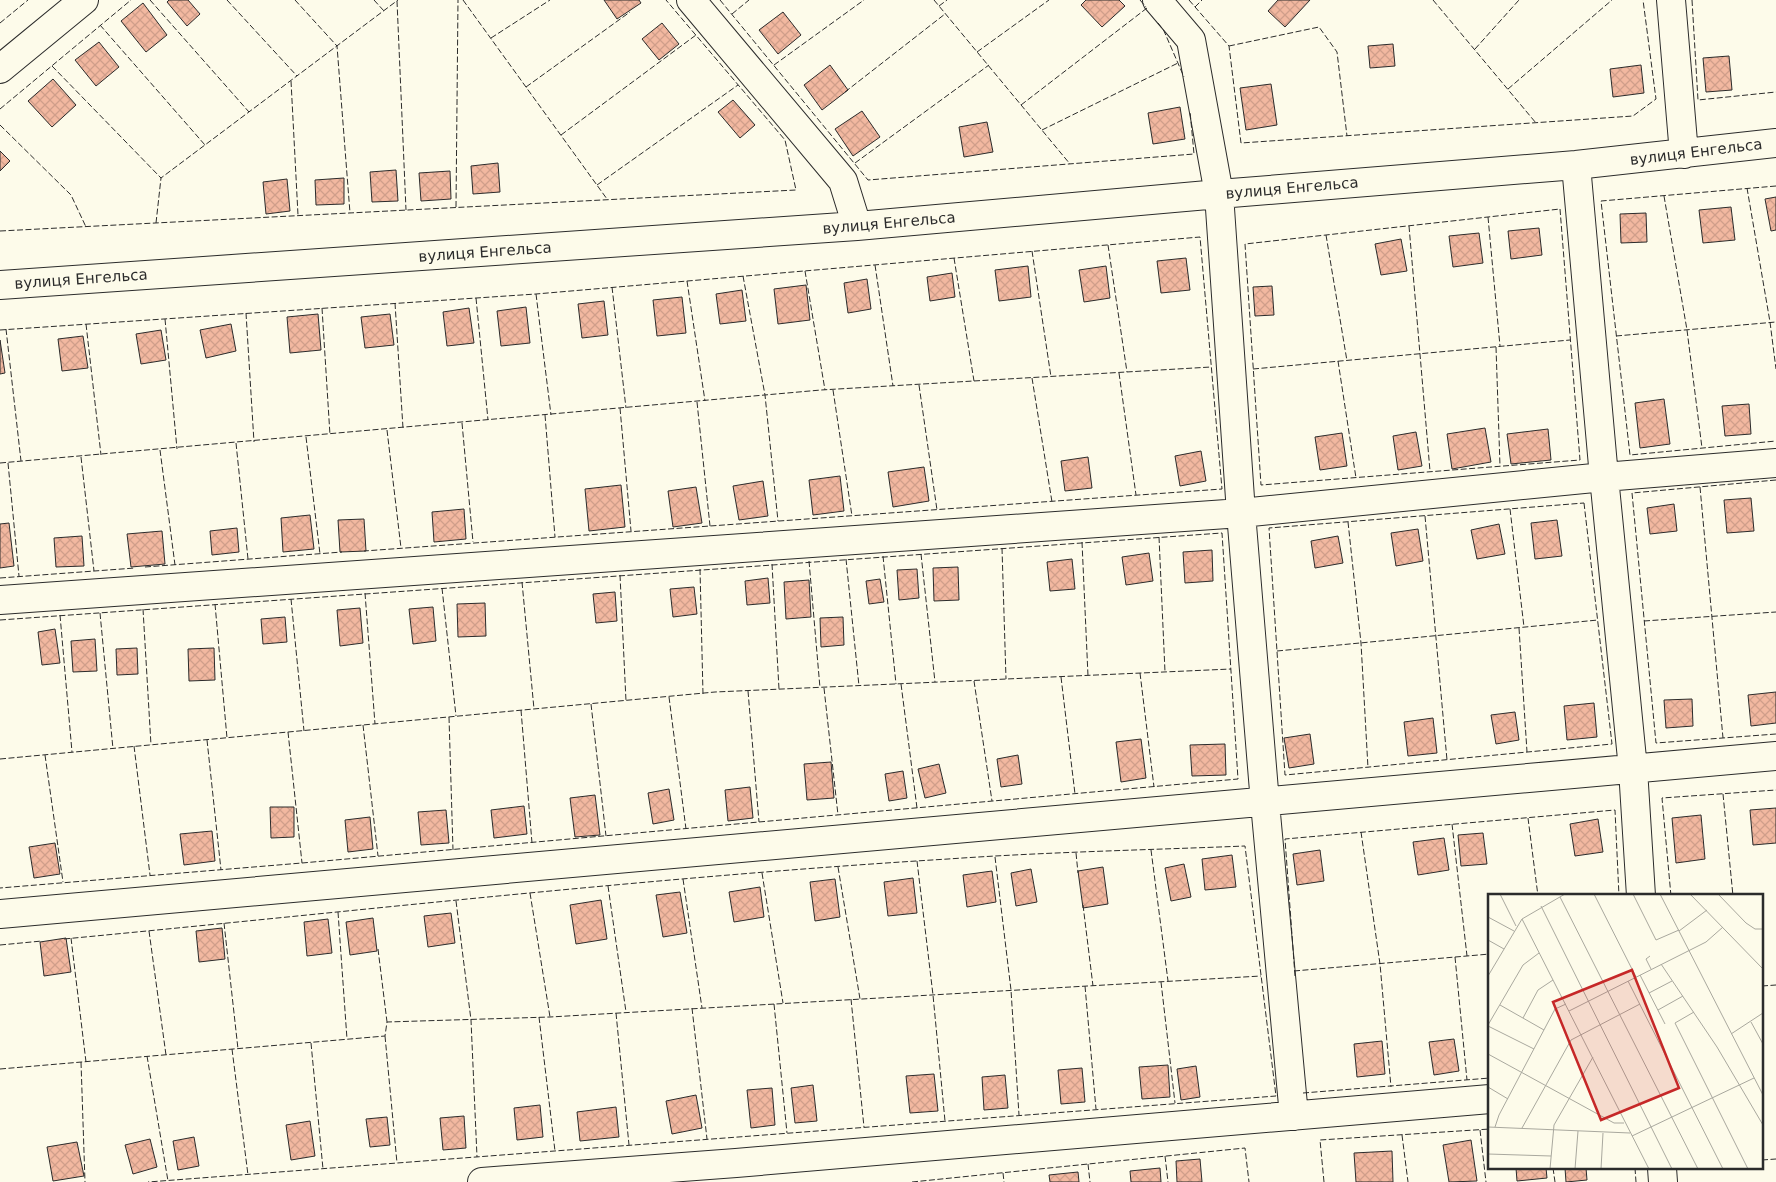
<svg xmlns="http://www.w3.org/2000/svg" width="1776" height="1182" font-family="'DejaVu Sans',sans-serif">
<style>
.building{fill:url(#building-cross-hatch);stroke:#2b2b2b}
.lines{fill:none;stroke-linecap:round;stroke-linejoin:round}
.minor-casing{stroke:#2b2b2b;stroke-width:30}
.minor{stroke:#fdfbea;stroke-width:28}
.fence{stroke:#2b2b2b;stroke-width:1;stroke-dasharray:6 2.5;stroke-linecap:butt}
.labels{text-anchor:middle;stroke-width:4;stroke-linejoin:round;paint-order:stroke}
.street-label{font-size:15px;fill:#2b2b2b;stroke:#fdfbea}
.inset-road{fill:none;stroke:#a9a89e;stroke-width:1}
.view{fill:#c62828;fill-opacity:0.15;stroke:#c62828;stroke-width:2.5}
.inset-edge{fill:none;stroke:#2b2b2b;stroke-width:2.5}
</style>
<defs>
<pattern id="building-cross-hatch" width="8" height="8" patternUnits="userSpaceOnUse" patternTransform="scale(1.25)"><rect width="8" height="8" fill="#f2b8a0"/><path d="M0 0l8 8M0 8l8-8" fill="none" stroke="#d09e8a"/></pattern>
</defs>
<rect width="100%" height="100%" fill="#fdfbea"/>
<!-- building -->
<path class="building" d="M 169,0 L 188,0 L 200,14 L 187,26 L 167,2 Z
M 604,0 L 639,0 L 641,3 L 617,19 Z
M 1086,0 L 1119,0 L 1125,6 L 1102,27 L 1081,5 Z
M 1278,0 L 1310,0 L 1285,27 L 1268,11 Z
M 143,3 L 167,35 L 146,52 L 121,21 Z
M 783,12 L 801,35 L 778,54 L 759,30 Z
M 662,23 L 679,44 L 659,60 L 642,39 Z
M 99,42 L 119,67 L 96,86 L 75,60 Z
M 1393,44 L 1395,66 L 1370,68 L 1368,46 Z
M 1729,56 L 1732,90 L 1706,92 L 1703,58 Z
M 830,65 L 848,90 L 822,110 L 804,85 Z
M 1641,65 L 1644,93 L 1613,97 L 1610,69 Z
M 53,79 L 76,105 L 52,127 L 28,101 Z
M 1271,84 L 1277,125 L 1246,130 L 1240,88 Z
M 733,100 L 755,125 L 740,138 L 718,112 Z
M 1180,107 L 1185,139 L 1153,144 L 1148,113 Z
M 862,111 L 880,137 L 853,156 L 835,129 Z
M 987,122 L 993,152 L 964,157 L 959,127 Z
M 0,151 L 10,161 L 0,171 Z
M 498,163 L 500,192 L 473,194 L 471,166 Z
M 396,170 L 398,201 L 372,202 L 370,172 Z
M 450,171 L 451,199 L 421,201 L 419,173 Z
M 344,178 L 344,204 L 316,205 L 315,180 Z
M 287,179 L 290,211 L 266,214 L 263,182 Z
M 1776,197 L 1776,230 L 1771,231 L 1765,199 Z
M 1731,207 L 1735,240 L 1703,243 L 1699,210 Z
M 1646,213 L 1647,242 L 1621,243 L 1620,214 Z
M 1539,228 L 1542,255 L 1511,259 L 1508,231 Z
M 1479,233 L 1483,263 L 1453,267 L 1449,236 Z
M 1401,239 L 1407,271 L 1381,275 L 1375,244 Z
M 1186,258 L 1190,290 L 1161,293 L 1157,261 Z
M 1028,266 L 1031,297 L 999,301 L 995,270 Z
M 1106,266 L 1110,298 L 1084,302 L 1079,270 Z
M 952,273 L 955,297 L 930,301 L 927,277 Z
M 867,279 L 871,309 L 848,313 L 844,283 Z
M 806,285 L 810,320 L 778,324 L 774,289 Z
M 1272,286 L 1274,315 L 1255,316 L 1253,287 Z
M 742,290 L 746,321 L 720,324 L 716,294 Z
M 682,297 L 686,333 L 657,336 L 653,300 Z
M 604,301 L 608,335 L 582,338 L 578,304 Z
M 526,307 L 530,343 L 501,346 L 497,311 Z
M 469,308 L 474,343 L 447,346 L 443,312 Z
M 318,314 L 321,350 L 290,353 L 287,317 Z
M 390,314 L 394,345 L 365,348 L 361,317 Z
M 231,324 L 236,351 L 206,358 L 200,330 Z
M 161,330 L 166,360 L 141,364 L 136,334 Z
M 83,336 L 88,368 L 62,371 L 58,339 Z
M 0,340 L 5,373 L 0,374 Z
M 1664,399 L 1670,444 L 1640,448 L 1635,403 Z
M 1749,404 L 1751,434 L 1725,436 L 1722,406 Z
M 1485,428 L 1491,462 L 1452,469 L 1447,434 Z
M 1548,429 L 1551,460 L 1511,464 L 1507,434 Z
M 1416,432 L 1422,466 L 1398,470 L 1393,436 Z
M 1342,433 L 1347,466 L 1320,470 L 1315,437 Z
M 1201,451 L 1206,481 L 1180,486 L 1175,456 Z
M 1088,457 L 1092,488 L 1065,491 L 1061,461 Z
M 924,467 L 929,501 L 893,507 L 888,472 Z
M 840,476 L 844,511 L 813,515 L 809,480 Z
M 763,481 L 768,516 L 739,520 L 733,486 Z
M 621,485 L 625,527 L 589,531 L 585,489 Z
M 696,487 L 702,523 L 673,527 L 668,491 Z
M 1751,498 L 1754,531 L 1727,533 L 1724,500 Z
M 1674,504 L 1677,531 L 1650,534 L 1647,508 Z
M 464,509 L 466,539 L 434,542 L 432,512 Z
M 310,515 L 314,549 L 283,552 L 281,518 Z
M 364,519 L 366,551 L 340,552 L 338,520 Z
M 1557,520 L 1562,556 L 1535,559 L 1531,523 Z
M 9,523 L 14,566 L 0,568 L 0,524 Z
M 1499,524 L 1505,554 L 1477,559 L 1471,530 Z
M 237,528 L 239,552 L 212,555 L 210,531 Z
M 1418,529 L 1423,561 L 1396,566 L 1391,533 Z
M 162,531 L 165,564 L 131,567 L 127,534 Z
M 82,536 L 84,566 L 56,567 L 54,538 Z
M 1338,536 L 1343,563 L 1315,568 L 1311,541 Z
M 1212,550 L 1213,581 L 1185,583 L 1183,552 Z
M 1149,553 L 1153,581 L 1126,585 L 1122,557 Z
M 1072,559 L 1075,589 L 1050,591 L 1047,562 Z
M 958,567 L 959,600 L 934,601 L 933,568 Z
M 917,569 L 919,598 L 899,600 L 897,570 Z
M 768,578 L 770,603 L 747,605 L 745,581 Z
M 880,579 L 884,602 L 869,604 L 866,581 Z
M 809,580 L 811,617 L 786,619 L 784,582 Z
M 694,587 L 697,614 L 673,617 L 670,589 Z
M 615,592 L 617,621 L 596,623 L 593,594 Z
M 485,603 L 486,636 L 458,637 L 457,604 Z
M 433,607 L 436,641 L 413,644 L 409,609 Z
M 360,608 L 363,643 L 340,646 L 337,610 Z
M 285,617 L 287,642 L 263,644 L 261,619 Z
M 843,617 L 844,645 L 821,647 L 820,618 Z
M 55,629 L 60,663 L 42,665 L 38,632 Z
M 95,639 L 97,671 L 73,672 L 71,641 Z
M 137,648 L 138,674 L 117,675 L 116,649 Z
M 214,648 L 215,680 L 189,681 L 188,649 Z
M 1776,692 L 1776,723 L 1751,726 L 1748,695 Z
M 1692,699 L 1693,726 L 1666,728 L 1664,700 Z
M 1594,703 L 1597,737 L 1567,740 L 1564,706 Z
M 1515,712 L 1519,740 L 1496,744 L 1491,715 Z
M 1433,718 L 1437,753 L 1408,756 L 1404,722 Z
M 1310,734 L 1314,764 L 1289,768 L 1284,738 Z
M 1141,739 L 1146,778 L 1121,782 L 1116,742 Z
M 1225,744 L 1226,775 L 1192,776 L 1190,745 Z
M 1018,755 L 1022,784 L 1001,787 L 997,759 Z
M 831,762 L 834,798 L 807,800 L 804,764 Z
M 939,764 L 946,793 L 925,798 L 918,769 Z
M 903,771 L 907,798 L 889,801 L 885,774 Z
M 750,787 L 753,818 L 728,821 L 725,790 Z
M 669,789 L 674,820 L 653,824 L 648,793 Z
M 595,795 L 600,835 L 575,837 L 570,798 Z
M 524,806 L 527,834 L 494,838 L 491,810 Z
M 270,807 L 294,807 L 294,837 L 271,838 Z
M 1776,808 L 1776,843 L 1753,845 L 1750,810 Z
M 446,810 L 449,843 L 421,845 L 418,812 Z
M 1701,815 L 1705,859 L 1676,863 L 1672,818 Z
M 370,817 L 373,849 L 348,852 L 345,820 Z
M 1598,819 L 1603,852 L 1575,856 L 1570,824 Z
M 212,831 L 215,861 L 184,865 L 180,834 Z
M 1483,833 L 1487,864 L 1461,866 L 1458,835 Z
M 1444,838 L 1449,870 L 1418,875 L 1413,842 Z
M 55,843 L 60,874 L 34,878 L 29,847 Z
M 1320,850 L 1324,881 L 1297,885 L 1293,854 Z
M 1232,855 L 1236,887 L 1205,890 L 1202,859 Z
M 1184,864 L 1191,897 L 1171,901 L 1165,868 Z
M 1103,867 L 1108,904 L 1083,908 L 1078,871 Z
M 1031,869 L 1037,902 L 1016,906 L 1011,873 Z
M 992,871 L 996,902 L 967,907 L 963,875 Z
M 913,878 L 917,913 L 888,916 L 884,882 Z
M 835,879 L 840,917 L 815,921 L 810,882 Z
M 760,887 L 764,917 L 734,922 L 729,892 Z
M 680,892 L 687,933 L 663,937 L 656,895 Z
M 601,900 L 607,939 L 576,944 L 570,905 Z
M 451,913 L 455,943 L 428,947 L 424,916 Z
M 373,918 L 377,951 L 350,955 L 346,922 Z
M 328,919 L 332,953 L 307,956 L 304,922 Z
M 222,928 L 225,959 L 199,962 L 196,931 Z
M 66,938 L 71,972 L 44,976 L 40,942 Z
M 1454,1039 L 1459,1071 L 1434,1075 L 1429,1042 Z
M 1382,1041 L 1385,1074 L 1357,1077 L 1354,1044 Z
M 1168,1065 L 1170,1097 L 1142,1099 L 1139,1067 Z
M 1196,1066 L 1200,1097 L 1181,1100 L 1177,1069 Z
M 1082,1068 L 1085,1102 L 1061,1104 L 1058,1070 Z
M 934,1074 L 938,1111 L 910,1113 L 906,1076 Z
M 1005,1075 L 1008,1108 L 984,1110 L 982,1077 Z
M 813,1085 L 817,1121 L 795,1123 L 791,1088 Z
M 772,1088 L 775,1125 L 751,1128 L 747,1090 Z
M 696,1095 L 702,1128 L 672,1134 L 666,1101 Z
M 540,1105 L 543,1137 L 517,1140 L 514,1108 Z
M 616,1107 L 619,1137 L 580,1141 L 577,1112 Z
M 464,1116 L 466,1148 L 443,1150 L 440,1118 Z
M 387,1117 L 390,1145 L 370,1147 L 366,1119 Z
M 310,1121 L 315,1156 L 291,1160 L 286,1125 Z
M 194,1137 L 199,1166 L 178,1170 L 173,1141 Z
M 150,1139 L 157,1167 L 133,1174 L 125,1145 Z
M 1471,1140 L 1477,1181 L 1449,1182 L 1443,1145 Z
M 77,1142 L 84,1176 L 53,1181 L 47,1147 Z
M 1392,1151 L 1393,1182 L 1356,1182 L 1354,1153 Z
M 1200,1159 L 1202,1182 L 1177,1182 L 1176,1161 Z
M 1160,1168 L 1161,1182 L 1131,1182 L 1130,1171 Z
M 1516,1168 L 1546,1168 L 1547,1178 L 1517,1181 Z
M 1565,1168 L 1586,1168 L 1587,1180 L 1566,1182 Z
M 1078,1172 L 1079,1182 L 1050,1182 L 1049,1175 Z"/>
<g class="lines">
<defs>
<path id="minor" d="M 691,0 L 843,181 L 857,226
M 1157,0 L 1191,40 L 1219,194 L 1241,513 L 1265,803 L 1294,1116
M 1671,0 L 1684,154
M 0,69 L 84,0
M 1576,165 L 1604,477 L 1633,769 L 1641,896
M 0,285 L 857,226 L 1219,194 L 1576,165 L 1776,143
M 0,600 L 1241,513 L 1604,477 L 1776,463
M 0,914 L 1776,756
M 1662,1168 L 1663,1182
M 482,1182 L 736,1163 L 1490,1099"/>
</defs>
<!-- minor casing -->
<use href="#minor" class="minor-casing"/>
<!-- minor -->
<use href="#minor" class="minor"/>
<!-- fence -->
<path class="fence" d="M 150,0 L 249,112
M 227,0 L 297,76
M 295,0 L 337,46 L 350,213
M 374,0 L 384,11
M 463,0 L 607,199
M 720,0 L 868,180 L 1194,154 L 1190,111
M 934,0 L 1070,164
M 1140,0 L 1146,7
M 1189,0 L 1229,46 L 1241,143 L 1633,116 L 1656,99 L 1643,0
M 1433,0 L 1536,123
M 1692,0 L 1698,100 L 1776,92
M 397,1 L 406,210
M 939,6 L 947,0
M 1195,7 L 1202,0
M 732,14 L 749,0
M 0,23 L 28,0
M 1158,23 L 1164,31 L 1184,77
M 100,25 L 205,145
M 491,38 L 550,0
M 1229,46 L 1319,27 L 1337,52 L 1347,136
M 1475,49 L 1519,0
M 977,52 L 1049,0
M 774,65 L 864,0
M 52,66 L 161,178
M 291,81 L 298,215
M 526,87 L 630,12
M 1508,89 L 1612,0
M 845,92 L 945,14
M 1021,105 L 1147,8
M 0,109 L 131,0
M 0,125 L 71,195 L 86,227
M 1042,130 L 1178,63
M 561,135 L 696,35
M 855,163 L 989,65
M 597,185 L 738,85
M 1776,186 L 1601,201 L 1630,455 L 1776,441
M 1747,188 L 1770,322 L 1776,369
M 1664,196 L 1687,330 L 1702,448
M 456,207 L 458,0
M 1560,209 L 1580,460 L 1261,485 L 1245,244 Z
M 1488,217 L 1500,346
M 156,223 L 161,178 L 398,0
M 1409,226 L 1430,471
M 0,231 L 796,190 L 785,140 L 666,0
M 1326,235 L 1347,361
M 1108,245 L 1127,372
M 1032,251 L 1051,377
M 954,258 L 974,381
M 875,265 L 893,386
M 805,271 L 825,390
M 743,276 L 765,395 L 778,521
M 687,281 L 705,401
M 612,287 L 626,408
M 536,294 L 551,415
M 476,298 L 488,420
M 395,303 L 403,428
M 322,308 L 330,435
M 246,313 L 254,442
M 165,319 L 177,449
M 86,324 L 101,455
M 6,329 L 21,461
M 0,330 L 536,294 L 1200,237 L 1222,489 L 364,551
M 1616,336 L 1776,322
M 1496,347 L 1500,466
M 1338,361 L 1356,478
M 1253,369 L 1570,340
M 1119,373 L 1136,495
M 1032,378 L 1052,502
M 919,385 L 937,510
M 833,390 L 852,516
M 697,402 L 710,526
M 620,408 L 631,531
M 545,415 L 555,537
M 462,423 L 473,542
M 387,430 L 401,548
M 306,437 L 320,554
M 236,443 L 248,559
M 160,450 L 175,565
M 81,457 L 94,571
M 0,463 L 821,390 L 1211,367
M 8,463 L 19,576
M 1776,480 L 1632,493 L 1656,743 L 1776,734
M 1700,487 L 1723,738
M 1584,503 L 1612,744 L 1285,775 L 1269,528 Z
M 1510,509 L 1524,627
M 1425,516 L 1447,760
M 1348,522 L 1361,643 L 1368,768
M 1159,537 L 1165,672
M 1082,542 L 1088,676
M 1002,548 L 1006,679
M 921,554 L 935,682
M 883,556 L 896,684
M 846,559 L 859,686
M 809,561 L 820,688
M 772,564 L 779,689
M 145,567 L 342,552
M 700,569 L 703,694
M 620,575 L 626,701
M 0,578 L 135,568
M 522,582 L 534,709
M 442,588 L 456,716
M 365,593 L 375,724
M 291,599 L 304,731
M 215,604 L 227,738
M 143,609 L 151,745
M 100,613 L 113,749
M 60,615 L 72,752
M 0,620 L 1222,533 L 1238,779 L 302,863 L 0,888
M 1644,621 L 1776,612
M 1519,628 L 1527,752
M 1277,651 L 1598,620
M 1140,673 L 1154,787
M 1061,677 L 1075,794
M 974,681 L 992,801
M 901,684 L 917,808
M 824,688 L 838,815
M 748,691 L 759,822
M 669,697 L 686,829
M 591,704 L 606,836
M 521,710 L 532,843
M 449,717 L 453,850
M 363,725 L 378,856
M 288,732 L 302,863
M 207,740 L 221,870
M 134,746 L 150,875
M 45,755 L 63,882
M 0,759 L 715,692 L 1231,669
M 1723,794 L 1733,896
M 1528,818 L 1538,896
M 1452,824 L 1467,956
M 1361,832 L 1380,964 L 1391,1087
M 1151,850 L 1168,981
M 1076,853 L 1078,873
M 995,857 L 1011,990 L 1019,1115
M 917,861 L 933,995 L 945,1121
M 838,867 L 860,999
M 762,873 L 783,1003
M 683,879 L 702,1008
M 608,886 L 626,1012
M 530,893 L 550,1017
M 1671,896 L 1662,798 L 1776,790
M 456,901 L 471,1020 L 477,1157
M 1083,905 L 1093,986
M 338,912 L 347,1039
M 224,923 L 238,1049
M 149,931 L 166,1055
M 71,938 L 86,1062
M 64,939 C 359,911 653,877 948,859 C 1047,852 1146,850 1245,846 L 1276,1096 L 148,1182
M 0,945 L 42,941
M 378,949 L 387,1022
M 1455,957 L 1467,1080
M 1294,971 L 1490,954
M 1295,976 L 1285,839 L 1615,810 L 1619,896
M 1161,982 L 1175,1103
M 1085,986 L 1096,1109
M 1762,986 L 1776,985
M 851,999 L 864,1127
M 774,1004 L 787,1133
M 692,1008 L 707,1139
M 616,1013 L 629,1145
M 539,1017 L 555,1151
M 385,1036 L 397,1163
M 311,1043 L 323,1169
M 232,1049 L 248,1175
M 147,1056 L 168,1181
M 81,1062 L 85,1182
M 0,1069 L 385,1036 L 387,1022 L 550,1017 L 1261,976
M 1303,1093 L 1490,1078
M 1480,1130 L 1486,1182
M 1402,1135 L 1408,1182
M 1165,1156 L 1168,1182
M 1762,1160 L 1776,1159
M 1088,1164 L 1090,1182
M 1553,1168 L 1555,1182
M 1635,1168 L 1636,1182
M 1003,1173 L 1004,1182
M 912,1182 L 1245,1148 L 1249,1182
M 1324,1182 L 1320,1140 L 1490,1129"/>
</g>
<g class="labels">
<!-- street labels -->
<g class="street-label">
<text transform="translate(1696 152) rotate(-7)" y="5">вулиця Енгельса</text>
<text transform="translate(1292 188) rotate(-5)" y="5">вулиця Енгельса</text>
<text transform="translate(889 223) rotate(-5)" y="5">вулиця Енгельса</text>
<text transform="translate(485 252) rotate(-4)" y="5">вулиця Енгельса</text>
<text transform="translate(81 279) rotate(-4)" y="5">вулиця Енгельса</text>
</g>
</g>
<!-- overview -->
<g transform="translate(1488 894)">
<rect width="275" height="275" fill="#fdfbea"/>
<path class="inset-road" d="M 12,0 L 28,32M 106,0 L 148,83M 145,0 L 168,46 L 191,36M 172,0 L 275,201M 202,0 L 275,75M 230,0 L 258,29 L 267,35 L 275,35M 72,3 L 210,275M 53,12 L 184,275M 0,23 L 26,37M 34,25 L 161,275M 191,37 L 219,16M 0,46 L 16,55M 162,62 L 158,65 L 163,75M 173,70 L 229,153 L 275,231M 152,81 L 177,130M 0,82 L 34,25 L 77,0M 140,87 L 235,275M 161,99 L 184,87M 12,111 L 56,136M 170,116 L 195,102M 81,117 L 218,48 L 235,33M 206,118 L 187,129 L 260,275M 35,124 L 50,96 L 65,86M 263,128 L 275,150M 0,131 L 35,71 L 51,59M 0,132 L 46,155M 243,140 L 275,119M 0,160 L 126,229 L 136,229M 0,193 L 20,205M 0,233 L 142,239M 7,233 L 11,221 L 67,115 L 78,110M 34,234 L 83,146 L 152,110M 144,242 L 266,184M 0,260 L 63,262M 62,275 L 66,231 L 105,163M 87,275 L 90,237M 113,275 L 115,239"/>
<path class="view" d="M 144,76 L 191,194 L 113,226 L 65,108 Z"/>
<rect width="275" height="275" class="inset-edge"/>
</g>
</svg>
